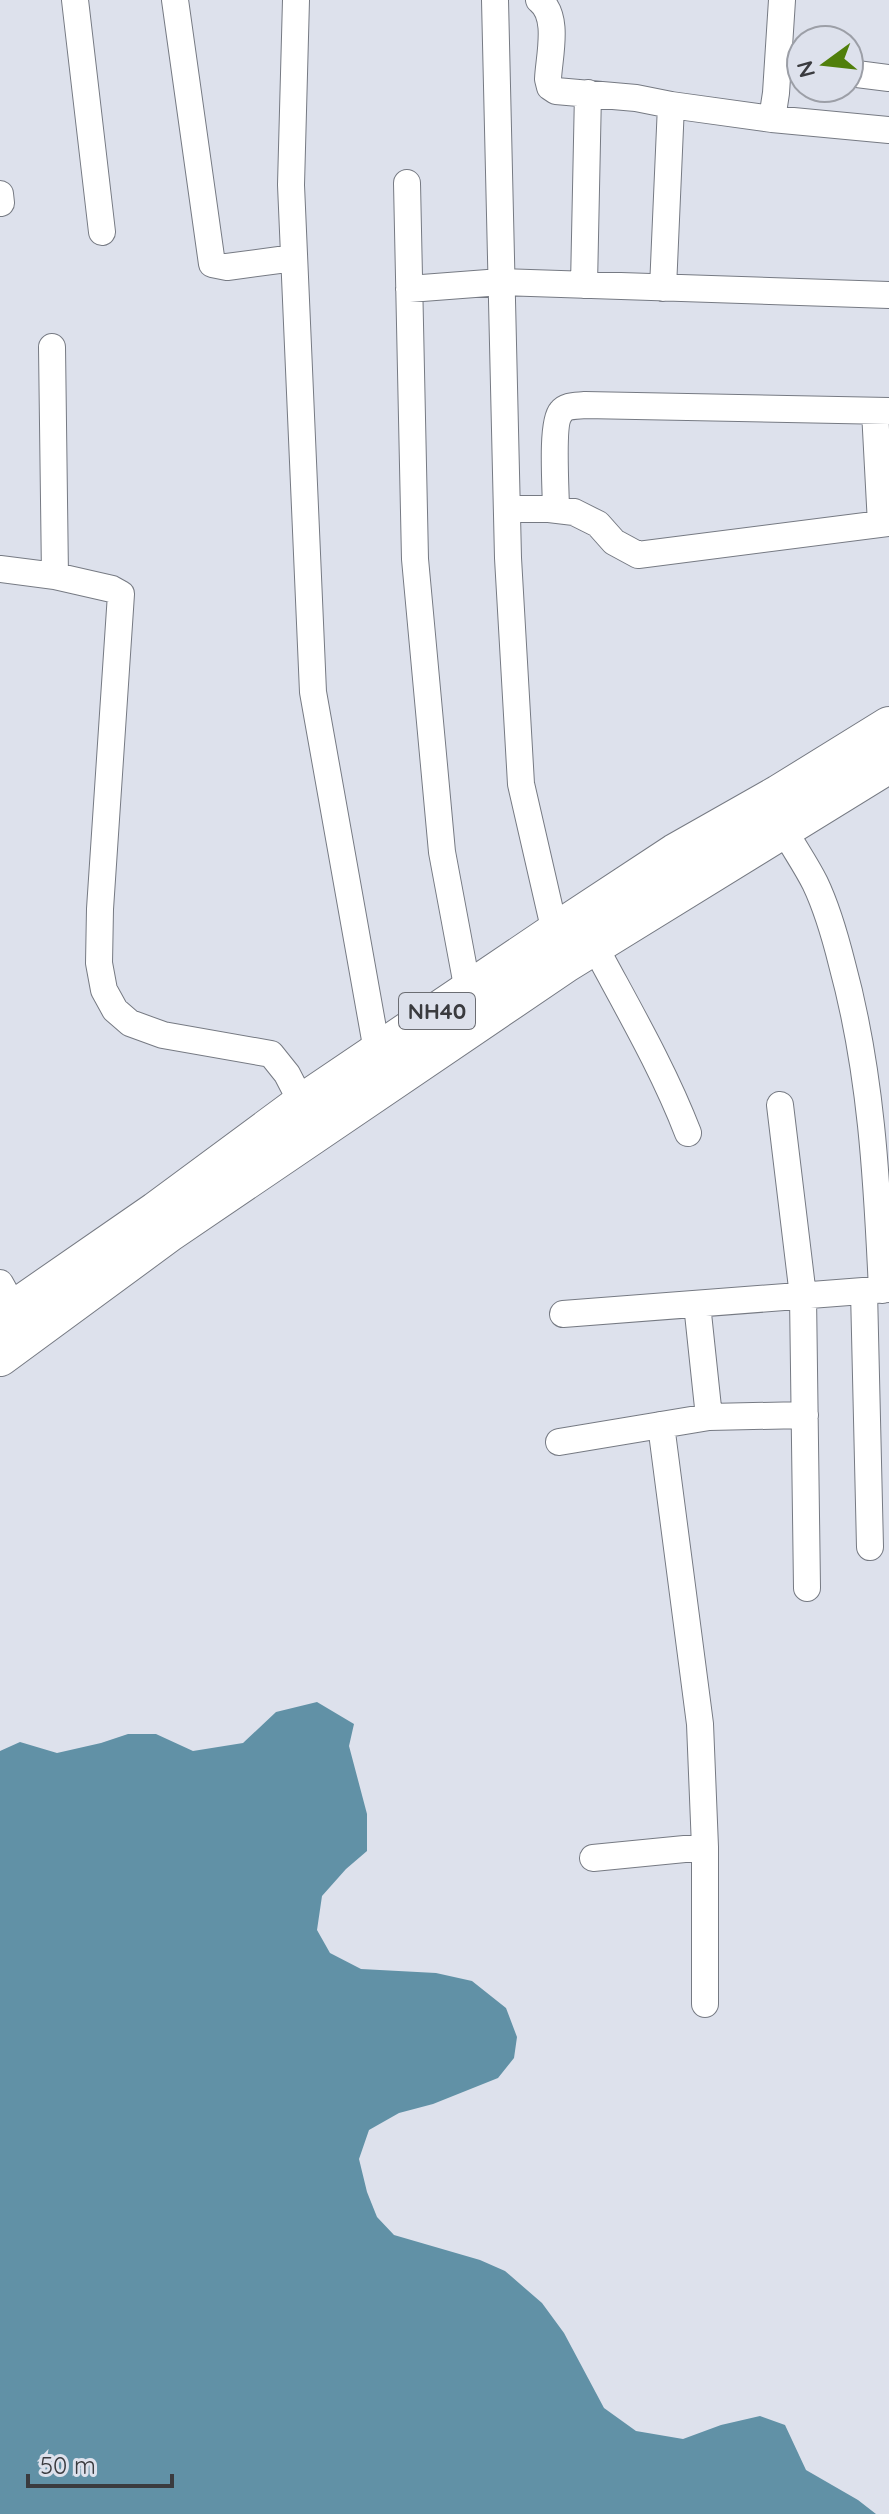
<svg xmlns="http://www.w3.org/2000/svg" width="889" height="2514" font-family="Quicksand,sans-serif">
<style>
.water{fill:#6191a6}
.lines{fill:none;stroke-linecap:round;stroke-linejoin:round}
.minor-casing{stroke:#767a83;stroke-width:28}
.highway-casing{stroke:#767a83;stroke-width:40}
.minor{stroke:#fff;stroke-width:26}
.highway{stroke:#fff;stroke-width:38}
.labels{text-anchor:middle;stroke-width:8;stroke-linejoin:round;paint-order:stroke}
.shield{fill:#dde1ec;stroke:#6b6d73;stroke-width:2}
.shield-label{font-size:22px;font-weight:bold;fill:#3a3b3f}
</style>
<rect width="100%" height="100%" fill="#dde1ec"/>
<!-- water -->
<path class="water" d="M 317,1702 L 354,1724 L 349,1746 L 367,1814 L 367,1851 L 346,1869 L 322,1896 L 317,1930 L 330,1953 L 361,1969 L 436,1973 L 472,1981 L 506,2008 L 517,2037 L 514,2058 L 498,2078 L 433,2104 L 399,2113 L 369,2130 L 359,2159 L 367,2192 L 377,2217 L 394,2235 L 480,2260 L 505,2271 L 542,2303 L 564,2333 L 604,2408 L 636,2431 L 683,2439 L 721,2425 L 760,2416 L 785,2425 L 806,2470 L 858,2500 L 876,2514 L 0,2514 L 0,1751 L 20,1742 L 57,1753 L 101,1743 L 128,1734 L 156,1734 L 193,1751 L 243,1743 L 276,1712 Z"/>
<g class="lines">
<defs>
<path id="minor" d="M 75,0 L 102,232
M 175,0 L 212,264 L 227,267 L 294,258
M 296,0 L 291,185 L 313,692 L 377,1051
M 495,0 L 508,558 L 521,784 L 555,932
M 539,0 C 560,16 549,56 548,79 L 550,87 L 556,91 L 636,98 L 671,105
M 849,73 L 889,78
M 772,119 L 776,93 L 782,0
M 407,183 L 415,559 L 442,852 L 468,991
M 0,194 L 1,203
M 584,285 L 588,93
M 663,288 L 671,105 L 772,119 L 889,130
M 409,289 L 501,282 L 889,295
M 52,347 L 55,576 L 112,589 L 121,594 L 100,909 L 99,963 L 104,990 L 115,1010 L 130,1023 L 163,1035 L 271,1054 L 287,1074 L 302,1103
M 875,411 L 881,524
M 507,509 L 549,509 L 574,512 L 598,524 L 614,542 L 638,555 L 889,523
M 556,510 C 556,492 551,423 561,412 C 566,405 576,406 585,405 L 889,411
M 0,569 L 55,576
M 784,830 C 794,848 806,865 815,883 C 827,908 835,936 842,964 C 871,1070 877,1180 882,1290
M 594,945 C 627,1007 663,1068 688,1133
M 780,1105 L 803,1296 L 807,1588
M 0,1283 L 14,1308
M 864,1291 L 870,1547
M 697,1304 L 709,1417
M 563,1314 L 889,1289
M 661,1425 L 700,1724 L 705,1847 L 705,2004
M 559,1442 L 709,1417 L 805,1415
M 593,1858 L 705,1847"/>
<path id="highway" d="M 0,1319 L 156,1211 L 302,1103 L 555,932 L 675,853 L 779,794 L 889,726
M 0,1357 L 170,1232 L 566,963 L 889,764"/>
</defs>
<!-- minor casing -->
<use href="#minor" class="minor-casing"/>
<!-- highway casing -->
<use href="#highway" class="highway-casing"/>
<!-- minor -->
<use href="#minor" class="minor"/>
<!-- highway -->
<use href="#highway" class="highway"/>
</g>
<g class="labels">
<!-- shield labels -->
<rect class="shield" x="399" y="993" width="76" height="36" rx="6"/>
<g class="shield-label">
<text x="437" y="1019">NH40</text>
</g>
</g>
<!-- north arrow -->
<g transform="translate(825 64) rotate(255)"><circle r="38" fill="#dde1ec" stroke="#9c9fa7" stroke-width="2"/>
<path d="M0-6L14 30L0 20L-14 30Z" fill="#507f0b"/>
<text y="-12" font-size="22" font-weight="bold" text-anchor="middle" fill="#3a3b3f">N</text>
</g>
<!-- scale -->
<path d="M28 2474v12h144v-12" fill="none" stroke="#3a3b3f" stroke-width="4"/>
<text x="40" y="2474" font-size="24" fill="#3a3b3f" stroke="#dde1ec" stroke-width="6" paint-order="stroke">50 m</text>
</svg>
